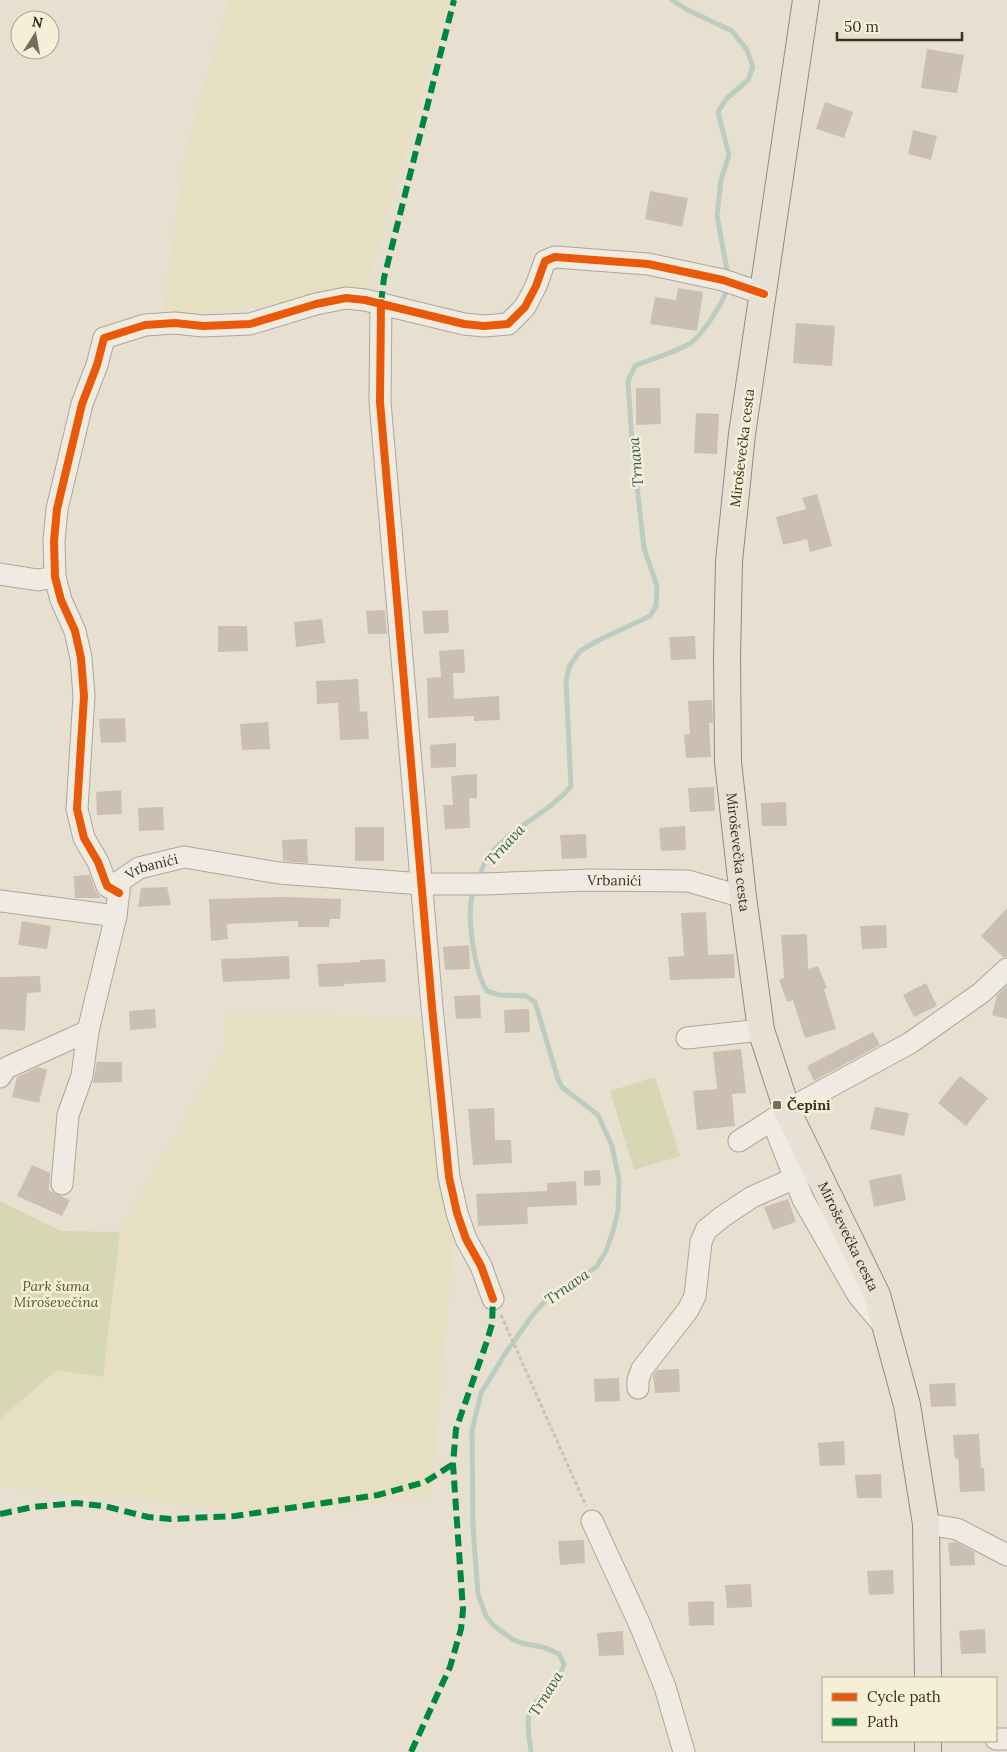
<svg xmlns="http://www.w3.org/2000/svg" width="1007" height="1752" font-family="Lora,serif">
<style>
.farmland{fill:#e6dfc2}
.green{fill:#d6d7b3}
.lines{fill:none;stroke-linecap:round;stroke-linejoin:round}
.stream{stroke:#bcccc2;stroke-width:5}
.building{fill:#cbbfb2}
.minor-casing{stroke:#ada599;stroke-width:23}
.major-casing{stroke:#928b80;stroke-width:28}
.path{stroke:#c8c2b9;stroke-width:3;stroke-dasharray:4 2.5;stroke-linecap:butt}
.minor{stroke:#efebe3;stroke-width:21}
.major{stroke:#e6e1d4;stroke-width:26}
.quiet{stroke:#00873e;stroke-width:6;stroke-dasharray:12 6;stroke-linecap:butt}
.cycleway-casing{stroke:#f7eed8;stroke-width:11}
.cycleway{stroke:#e8590c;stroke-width:8}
.poi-dot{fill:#786c5e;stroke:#f7eed8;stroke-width:2}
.labels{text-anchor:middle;stroke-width:5;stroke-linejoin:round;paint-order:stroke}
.street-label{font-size:14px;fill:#3d2e20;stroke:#f7eed8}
.poi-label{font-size:14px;font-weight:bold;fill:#3d2e20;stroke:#f7eed8;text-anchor:start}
.park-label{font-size:14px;font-style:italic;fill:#4d5a26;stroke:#f7eed8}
.water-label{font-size:15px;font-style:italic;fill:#2f5d5a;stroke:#f7eed8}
</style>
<rect width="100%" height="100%" fill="#e7e0d1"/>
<!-- farmland -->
<path class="farmland" d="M 229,0 L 449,0 L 366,290 L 162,321 L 185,154 Z
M 235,1011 L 420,1020 L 454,1231 L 431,1497 L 263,1513 L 0,1486 L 0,1419 L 57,1370 L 103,1376 L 120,1232 L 226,1049 L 226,1012 Z"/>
<!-- green -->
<path class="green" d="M 655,1077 L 680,1156 L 634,1170 L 610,1091 Z
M 0,1201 L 61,1231 L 120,1232 L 103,1377 L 57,1370 L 0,1419 Z"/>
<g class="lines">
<!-- stream -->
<path class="stream" d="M 672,0 L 686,9 L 732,31 L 747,50 L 753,67 L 748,80 L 727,98 L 718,112 L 729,155 L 721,180 L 717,215 L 728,276
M 479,879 C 481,873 483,865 486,860 C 508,828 548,815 571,786 L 566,682 L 569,667 L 580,651 L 599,640 L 650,616 L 656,606 L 657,586 L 644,548 L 632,442 L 628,381 L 635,366 C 652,358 672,354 689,344 C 700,338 726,300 727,287
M 474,889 C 465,912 474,970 487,991 L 500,995 L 526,996 L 535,1002 L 558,1079 L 562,1087 L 598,1115 L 612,1146 L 619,1180 L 618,1211 L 613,1231 L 606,1251 L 597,1266 L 583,1277 L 550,1296 L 534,1313 L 505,1354 L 481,1393 L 472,1431 L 473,1527 L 478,1594 L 486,1616 L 494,1626 L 512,1639 L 521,1643 L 546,1648 L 559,1654 L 564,1664 C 558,1689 533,1696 529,1716 C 526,1727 530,1741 531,1752"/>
</g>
<!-- building -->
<path class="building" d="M 927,49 L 964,55 L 957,93 L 921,88 Z
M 825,102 L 853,112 L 844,138 L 816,129 Z
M 913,130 L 937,136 L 931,160 L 908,154 Z
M 650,191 L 688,198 L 682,227 L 645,219 Z
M 678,288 L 703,292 L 697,331 L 650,324 L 655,297 L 676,300 Z
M 796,323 L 835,326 L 832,366 L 793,363 Z
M 636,388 L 660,388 L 661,424 L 636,425 Z
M 696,413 L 719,414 L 717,454 L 694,453 Z
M 817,494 L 832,546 L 810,552 L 807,539 L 783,545 L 776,517 L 806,509 L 802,498 Z
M 385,610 L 387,634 L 368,634 L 366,611 Z
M 448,610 L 449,633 L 424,634 L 422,611 Z
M 322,619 L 325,643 L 296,647 L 294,622 Z
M 218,626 L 247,626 L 248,651 L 218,652 Z
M 695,636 L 696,659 L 671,660 L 669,637 Z
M 464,649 L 465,673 L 453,673 L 454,699 L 499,696 L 500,720 L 474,721 L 474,716 L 428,718 L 427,678 L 441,677 L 439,651 Z
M 358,679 L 360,712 L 367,711 L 369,739 L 340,740 L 338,703 L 317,704 L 316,681 Z
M 712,700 L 713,723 L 709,723 L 711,757 L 686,758 L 684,735 L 690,734 L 688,701 Z
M 125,718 L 126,742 L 101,743 L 99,719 Z
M 268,722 L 270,749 L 242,750 L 240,724 Z
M 456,743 L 456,767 L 431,768 L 430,745 Z
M 477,774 L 477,798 L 469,798 L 470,828 L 445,829 L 443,805 L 453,805 L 451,776 Z
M 714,787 L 715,811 L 690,812 L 688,788 Z
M 121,790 L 122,814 L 97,815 L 96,792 Z
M 786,802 L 787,826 L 762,826 L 761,803 Z
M 163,807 L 164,830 L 139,831 L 138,808 Z
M 685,826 L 686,850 L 661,851 L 659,828 Z
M 355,827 L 384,827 L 384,861 L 355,861 Z
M 586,834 L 587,858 L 562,859 L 560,835 Z
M 307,839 L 308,863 L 283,861 L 282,840 Z
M 90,875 L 95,890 L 101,898 L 75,898 L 74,876 Z
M 167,887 L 171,905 L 138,907 L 141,888 Z
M 285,897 L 341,899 L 340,919 L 330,919 L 329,927 L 298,927 L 298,921 L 227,924 L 228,939 L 211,941 L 209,899 Z
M 1007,908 L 1007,957 L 1003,957 L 981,936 Z
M 706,912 L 708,955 L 734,954 L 735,978 L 670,980 L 668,957 L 684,956 L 681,913 Z
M 22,921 L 51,926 L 47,949 L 18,945 Z
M 886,925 L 887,948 L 862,949 L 860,926 Z
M 807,934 L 808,969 L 818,966 L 827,988 L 824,989 L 836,1029 L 805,1038 L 793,1000 L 787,1002 L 779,980 L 784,978 L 781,935 Z
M 469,945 L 470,969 L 445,970 L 443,947 Z
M 289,956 L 290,979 L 223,982 L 221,959 Z
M 385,959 L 386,982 L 344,984 L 344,986 L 319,987 L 317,964 L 360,962 L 360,960 Z
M 40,976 L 41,992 L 27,993 L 25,1031 L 0,1029 L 0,977 Z
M 926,983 L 937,1006 L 914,1017 L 903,995 Z
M 1007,986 L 1007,1019 L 992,1015 L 997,995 Z
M 480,995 L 481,1018 L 456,1019 L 454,996 Z
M 155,1009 L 156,1028 L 130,1030 L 129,1011 Z
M 529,1009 L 530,1032 L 505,1033 L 504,1010 Z
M 873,1032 L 880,1045 L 814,1081 L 807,1066 Z
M 741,1049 L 746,1093 L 732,1094 L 735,1126 L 697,1130 L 693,1091 L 717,1089 L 713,1052 Z
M 97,1062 L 122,1062 L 122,1082 L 93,1083 Z
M 38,1067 L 47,1070 L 39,1103 L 12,1097 L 17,1077 Z
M 960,1076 L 988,1098 L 966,1126 L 938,1103 Z
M 875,1107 L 909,1113 L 904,1136 L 870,1129 Z
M 494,1108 L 495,1140 L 511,1140 L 512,1163 L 473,1165 L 468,1109 Z
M 32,1165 L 50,1173 L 49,1190 L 55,1194 L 70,1200 L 62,1216 L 17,1196 Z
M 600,1170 L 601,1185 L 584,1186 L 584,1171 Z
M 901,1174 L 906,1200 L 874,1207 L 869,1180 Z
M 576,1181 L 577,1205 L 527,1207 L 528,1224 L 478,1226 L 476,1194 L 547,1191 L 547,1183 Z
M 788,1199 L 796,1222 L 773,1230 L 764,1207 Z
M 679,1369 L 680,1392 L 655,1393 L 653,1375 L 657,1370 Z
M 619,1378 L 620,1401 L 595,1402 L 594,1379 Z
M 955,1383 L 956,1406 L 931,1407 L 929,1384 Z
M 979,1434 L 981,1468 L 984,1468 L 985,1491 L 960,1492 L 958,1458 L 955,1459 L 953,1435 Z
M 844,1441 L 845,1465 L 820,1466 L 818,1443 Z
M 881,1474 L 882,1498 L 857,1498 L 855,1475 Z
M 584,1540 L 585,1563 L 560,1565 L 558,1541 Z
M 956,1542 L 974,1552 L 975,1565 L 950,1566 L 948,1543 Z
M 893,1570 L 894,1594 L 869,1595 L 867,1571 Z
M 751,1584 L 752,1607 L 727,1608 L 725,1585 Z
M 714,1601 L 714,1625 L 689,1626 L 688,1602 Z
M 985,1629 L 986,1653 L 961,1654 L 959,1631 Z
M 623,1631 L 624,1655 L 599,1656 L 597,1633 Z"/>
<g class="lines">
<defs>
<g id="minor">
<path d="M 381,303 L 380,402 L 432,1007 L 449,1177 L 457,1213 L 466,1239 L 481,1266 L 493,1299"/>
<path d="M 0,574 L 38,580 L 55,577"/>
<path d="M 119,893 L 107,886 L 98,862 L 84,838 L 77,809 L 84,696 L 81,658 L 75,631 L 61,600 L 55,577 L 54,541 L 57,509 L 82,404 L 97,365 L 104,338 L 145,325 L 175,323 L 203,326 L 250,324 L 316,304 L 346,298 L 365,300 L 464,324 L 484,326 L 508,324 L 525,307 L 536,286 L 545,261 L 555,257 L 648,264 L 723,280 L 764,294"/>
<path d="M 0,901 L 116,916"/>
<path d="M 687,1038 L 761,1030"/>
<path id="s1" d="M 0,1077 L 6,1068 L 88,1031 L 116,916 L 120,881 L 139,868 L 184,857 L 279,873 L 422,884 L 484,884 L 589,880 L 688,881 L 743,897"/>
<path d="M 739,1141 L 772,1120"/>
<path d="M 62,1184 L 68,1115 L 82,1076 L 88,1031"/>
<path d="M 885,1327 L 858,1295 L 803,1199 L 772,1120 L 787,1110 L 910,1043 L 981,993 L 1007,969"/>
<path d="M 638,1388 L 638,1380 L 642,1369 L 688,1310 L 695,1296 L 701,1242 L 706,1230 L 722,1217 L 752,1197 L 795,1178"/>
<path d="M 592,1521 L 640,1625 L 665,1687 L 684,1752"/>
<path d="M 926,1524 L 957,1529 L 1007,1555"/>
<path d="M 996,1739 L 1007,1739"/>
</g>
<g id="major">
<path id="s2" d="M 806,0 L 742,434 L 729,561 L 727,656 L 728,762 L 743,897 L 761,1030 L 787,1110 L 877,1295 L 907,1405 L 926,1524 L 928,1678"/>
<path d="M 928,1741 L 928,1752"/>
</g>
</defs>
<!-- minor casing -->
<use href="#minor" class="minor-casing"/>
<!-- major casing -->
<use href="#major" class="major-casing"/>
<!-- path -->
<path class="path" d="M 501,1315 L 586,1506"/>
<!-- minor -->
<use href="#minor" class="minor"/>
<!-- major -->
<use href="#major" class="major"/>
<!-- quiet -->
<path class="quiet" d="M 381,303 L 384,278 L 454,0
M 0,1514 L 33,1507 L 76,1503 L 104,1506 L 148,1517 L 171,1519 L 235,1516 L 378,1495 L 425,1482 L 453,1464
M 411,1752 L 450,1667 L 461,1629 L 463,1610 L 453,1464 L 456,1429 L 487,1341 L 492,1324 L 493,1299"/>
<defs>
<path id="cycleway" d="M 381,303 L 380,402 L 432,1007 L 449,1177 L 457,1213 L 466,1239 L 481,1266 L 493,1299
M 119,893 L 107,886 L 98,862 L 84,838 L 77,809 L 84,696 L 81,658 L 75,631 L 61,600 L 55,577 L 54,541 L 57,509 L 82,404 L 97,365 L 104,338 L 145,325 L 175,323 L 203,326 L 250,324 L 316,304 L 346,298 L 365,300 L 464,324 L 484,326 L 508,324 L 525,307 L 536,286 L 545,261 L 555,257 L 648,264 L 723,280 L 764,294"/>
</defs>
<!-- cycleway casing -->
<use href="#cycleway" class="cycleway-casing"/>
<!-- cycleway -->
<use href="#cycleway" class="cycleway"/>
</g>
<!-- markers -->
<rect class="poi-dot" x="772" y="1100" width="10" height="10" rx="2.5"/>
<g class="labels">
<!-- street labels -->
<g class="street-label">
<text transform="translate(742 448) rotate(-83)" y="5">Miroševečka cesta</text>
<text dy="5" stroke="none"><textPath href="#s2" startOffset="858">Miroševečka cesta</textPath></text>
<text dy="5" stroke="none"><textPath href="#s1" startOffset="290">Vrbanići</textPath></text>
<text dy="5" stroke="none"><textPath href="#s1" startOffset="756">Vrbanići</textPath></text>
<text dy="5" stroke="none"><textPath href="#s2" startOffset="1262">Miroševečka cesta</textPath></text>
</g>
<!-- poi labels -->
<g class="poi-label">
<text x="787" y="1110">Čepini</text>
</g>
<!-- park labels -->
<g class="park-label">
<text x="56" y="1291">Park šuma<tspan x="56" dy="16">Miroševečina</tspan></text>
</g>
<!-- water labels -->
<g class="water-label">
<text transform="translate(636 462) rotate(-95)" y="5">Trnava</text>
<text transform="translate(505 845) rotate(-47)" y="5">Trnava</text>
<text transform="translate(567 1287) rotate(-35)" y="5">Trnava</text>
<text transform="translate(546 1694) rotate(-58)" y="5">Trnava</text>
</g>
</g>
<!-- legend -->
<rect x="822" y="1677" width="175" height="65" fill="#f7eed8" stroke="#ada18e"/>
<rect x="832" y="1693" width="25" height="8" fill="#e8590c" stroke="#ada18e"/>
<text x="867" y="1702" font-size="15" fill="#3d2e20">Cycle path</text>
<rect x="832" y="1718" width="25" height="8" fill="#00873e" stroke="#ada18e"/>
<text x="867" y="1727" font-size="15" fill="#3d2e20">Path</text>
<!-- north arrow -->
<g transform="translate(35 35) rotate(11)"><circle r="24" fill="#f7eed8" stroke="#ada18e"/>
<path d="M0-4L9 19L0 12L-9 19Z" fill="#786c5e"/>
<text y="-8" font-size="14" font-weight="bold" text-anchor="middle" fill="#3d2e20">N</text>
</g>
<!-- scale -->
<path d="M837 32v8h125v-8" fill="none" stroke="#3d2e20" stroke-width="2.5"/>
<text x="844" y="32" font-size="15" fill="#3d2e20" stroke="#f7eed8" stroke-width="4" paint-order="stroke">50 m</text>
</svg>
